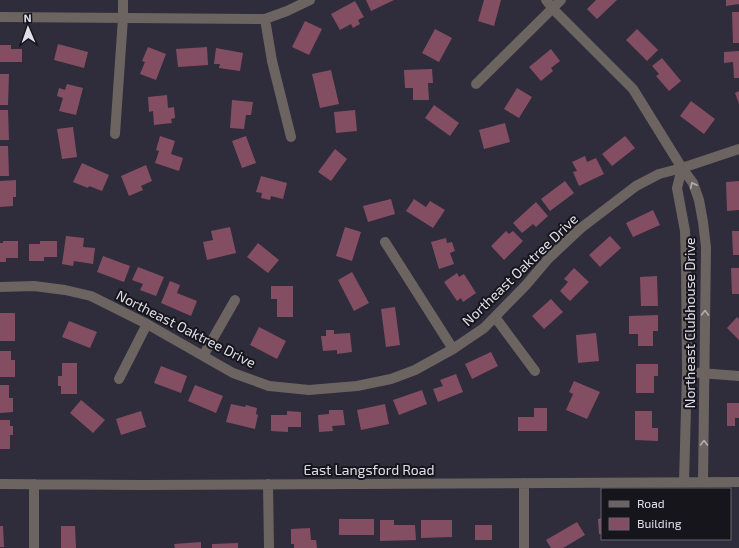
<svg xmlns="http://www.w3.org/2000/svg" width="739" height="548" font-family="'Exo 2',sans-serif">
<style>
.building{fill:#844e62}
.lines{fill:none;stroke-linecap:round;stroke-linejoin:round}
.minor{stroke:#6c6461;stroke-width:10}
.oneway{stroke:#b2adb2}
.labels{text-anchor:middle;stroke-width:4;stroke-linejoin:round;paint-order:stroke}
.street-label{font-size:14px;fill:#e0dee8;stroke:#17151c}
</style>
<rect width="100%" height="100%" fill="#2f2c3b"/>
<!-- building -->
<path class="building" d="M 366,0 L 394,0 L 371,11 Z
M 484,0 L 501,0 L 494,26 L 478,21 Z
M 596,0 L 617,0 L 597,19 L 587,9 Z
M 726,0 L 739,0 L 739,4 L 726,6 Z
M 355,1 L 364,17 L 358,20 L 360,24 L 353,28 L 351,24 L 340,30 L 331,14 Z
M 732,12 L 739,12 L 739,43 L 733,43 Z
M 305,21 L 322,29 L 309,55 L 292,47 Z
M 435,29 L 452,38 L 439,62 L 422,53 Z
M 637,29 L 658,50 L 647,61 L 626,40 Z
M 58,44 L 88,52 L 84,68 L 54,60 Z
M 0,45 L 11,45 L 11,49 L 22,49 L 22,62 L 0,62 Z
M 148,47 L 166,54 L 156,80 L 140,74 L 145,62 L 142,61 Z
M 207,47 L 208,65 L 178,67 L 176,49 Z
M 216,48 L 243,53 L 240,71 L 219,68 L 220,64 L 214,64 Z
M 551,49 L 560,61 L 551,68 L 553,71 L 541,81 L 529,67 Z
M 739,51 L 739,78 L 734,78 L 733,62 L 724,63 L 724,52 Z
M 662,58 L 681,81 L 669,91 L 656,76 L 659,74 L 652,66 Z
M 432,69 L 433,83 L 428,83 L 429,100 L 413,100 L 413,88 L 405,88 L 404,70 Z
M 331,70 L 339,104 L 320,108 L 312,74 Z
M 0,74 L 9,74 L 8,105 L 0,105 Z
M 67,84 L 83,88 L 76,115 L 59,111 L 63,98 L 57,96 L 59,88 L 65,90 Z
M 517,88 L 532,97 L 519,118 L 504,109 Z
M 739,91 L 739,104 L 735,93 Z
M 167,95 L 168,108 L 174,107 L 175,118 L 171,119 L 172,123 L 154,125 L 153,111 L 149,112 L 148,97 Z
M 232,100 L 253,102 L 251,115 L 246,115 L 244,129 L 230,128 Z
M 691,101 L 715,119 L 704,134 L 680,116 Z
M 434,105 L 459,123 L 450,136 L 425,118 Z
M 0,110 L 8,110 L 9,140 L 0,140 Z
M 355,110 L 357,131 L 336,133 L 334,112 Z
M 505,123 L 510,142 L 484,149 L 479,130 Z
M 73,127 L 77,157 L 62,159 L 57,129 Z
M 160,136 L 175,141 L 171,154 L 183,158 L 179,171 L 155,163 L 159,151 L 156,150 Z
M 246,136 L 256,163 L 242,168 L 232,141 Z
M 625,136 L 635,148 L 612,166 L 602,154 Z
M 0,146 L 8,146 L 9,176 L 0,176 Z
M 335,149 L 347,159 L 331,181 L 318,172 Z
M 585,156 L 587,162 L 596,158 L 604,174 L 579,186 L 573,172 L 577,171 L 572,162 Z
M 82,163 L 109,175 L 102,191 L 89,186 L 88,188 L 73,182 Z
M 146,165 L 152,181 L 141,186 L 143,190 L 129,196 L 121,176 Z
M 261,176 L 287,183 L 283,199 L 271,196 L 270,200 L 261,198 L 262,193 L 256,192 Z
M 16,180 L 16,197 L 13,197 L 13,206 L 0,207 L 0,181 Z
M 565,181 L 574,193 L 550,211 L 541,199 Z
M 739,181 L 739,210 L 727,211 L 726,182 Z
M 391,199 L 395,214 L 368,222 L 363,206 Z
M 414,199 L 426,207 L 430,201 L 445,210 L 433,228 L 406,211 Z
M 536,202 L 548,216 L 536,227 L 533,224 L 522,233 L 513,223 Z
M 653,210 L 660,225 L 633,237 L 626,223 Z
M 230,227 L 236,253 L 207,260 L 203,242 L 213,240 L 211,231 Z
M 345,227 L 361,232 L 352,261 L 336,256 Z
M 506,231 L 509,234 L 513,231 L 523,241 L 504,260 L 491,246 Z
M 732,231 L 739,231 L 739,255 L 733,255 Z
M 66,236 L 84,238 L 83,247 L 95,248 L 93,264 L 74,261 L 73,266 L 62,264 Z
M 610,236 L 621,248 L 600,267 L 589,255 Z
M 446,238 L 447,243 L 452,242 L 455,251 L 450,253 L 454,264 L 439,269 L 431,242 Z
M 3,241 L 18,241 L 18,258 L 6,258 L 6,262 L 0,262 L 0,243 L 3,243 Z
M 40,241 L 57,241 L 57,257 L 44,257 L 44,261 L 29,261 L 29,244 L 40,244 Z
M 258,243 L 279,260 L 268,273 L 247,257 Z
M 103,256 L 130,266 L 124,282 L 97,272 Z
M 138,267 L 164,277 L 156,296 L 140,290 L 143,284 L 132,280 Z
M 574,268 L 589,282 L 570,301 L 560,291 L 568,282 L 564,279 Z
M 731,268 L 739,268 L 739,294 L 732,294 Z
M 352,272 L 369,303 L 354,311 L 338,280 Z
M 457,273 L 459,277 L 464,274 L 476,293 L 463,302 L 461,298 L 457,301 L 444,282 Z
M 657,276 L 658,306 L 641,306 L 640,277 Z
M 170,281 L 180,285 L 177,293 L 197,301 L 191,316 L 161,303 Z
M 271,286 L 293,286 L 293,317 L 277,317 L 277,299 L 271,299 Z
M 551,299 L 563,312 L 544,329 L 532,316 Z
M 395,307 L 400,345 L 386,347 L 381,309 Z
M 0,313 L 15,313 L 15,341 L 0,341 Z
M 658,315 L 658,331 L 653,331 L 653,346 L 638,346 L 638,334 L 629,334 L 629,316 Z
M 737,317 L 739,319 L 739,340 L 727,328 Z
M 69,321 L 97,332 L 90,348 L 62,337 Z
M 259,327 L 286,341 L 277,359 L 250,345 Z
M 326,330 L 334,330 L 334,334 L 350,333 L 352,352 L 337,354 L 337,350 L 323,351 L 321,336 L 326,336 Z
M 596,333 L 599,361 L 578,363 L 576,335 Z
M 0,351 L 11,351 L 11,360 L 15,360 L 15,377 L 0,377 Z
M 491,352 L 498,366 L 472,379 L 465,364 Z
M 62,363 L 77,363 L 77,394 L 61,394 L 61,386 L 58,386 L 58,376 L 62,376 Z
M 636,364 L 658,364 L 658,376 L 654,376 L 654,393 L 636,393 Z
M 161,366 L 187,376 L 181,393 L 154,383 Z
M 456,374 L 463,392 L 438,402 L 433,389 L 443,386 L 440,380 Z
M 574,381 L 600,392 L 587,419 L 566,410 L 573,394 L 569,392 Z
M 0,385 L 9,385 L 9,398 L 13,398 L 13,412 L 0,413 Z
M 195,385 L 223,396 L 216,413 L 188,401 Z
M 422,390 L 427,404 L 399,415 L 393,400 Z
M 81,400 L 105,420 L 93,433 L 70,413 Z
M 727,403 L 739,403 L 739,418 L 735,418 L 735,426 L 727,426 Z
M 231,404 L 245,407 L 246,405 L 257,408 L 256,414 L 258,415 L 255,429 L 226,422 Z
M 385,404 L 389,424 L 361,430 L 357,410 Z
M 534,408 L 547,408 L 547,431 L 518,431 L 518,417 L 534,417 Z
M 329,410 L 343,410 L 345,425 L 332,426 L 333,431 L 319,432 L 318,415 L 329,414 Z
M 141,411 L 146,427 L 121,435 L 116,419 Z
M 287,411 L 301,412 L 301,427 L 288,427 L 288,432 L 271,431 L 271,415 L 287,415 Z
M 635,411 L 652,411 L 652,428 L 658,428 L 658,441 L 635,440 Z
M 0,420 L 10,420 L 10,426 L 13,426 L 13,435 L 10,435 L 10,449 L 0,449 Z
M 602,518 L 602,534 L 599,534 L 598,519 Z
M 339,519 L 374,519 L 374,535 L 339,535 Z
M 380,520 L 394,520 L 394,525 L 415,525 L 416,540 L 380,541 Z
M 421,520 L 452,520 L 452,537 L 421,538 Z
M 577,522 L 585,535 L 563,548 L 551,548 L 546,540 Z
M 475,525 L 492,525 L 492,540 L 475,540 Z
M 0,526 L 3,526 L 4,547 L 0,547 Z
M 61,526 L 75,526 L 76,548 L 61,548 Z
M 310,528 L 311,540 L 316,540 L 317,548 L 294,548 L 294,544 L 291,544 L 291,529 Z
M 201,542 L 201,548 L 175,548 L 174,544 Z
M 238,543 L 238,548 L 212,548 L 212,544 Z"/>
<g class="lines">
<!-- minor -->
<path class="minor" d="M 546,0 L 553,9 L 633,89 L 682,168 L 693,183 L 699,200 L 703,222 L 706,247 L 703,482
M 0,17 L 265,19 L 287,11 L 310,0
M 265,19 L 272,61 L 291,137
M 476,84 L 561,0
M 115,134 L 123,18 L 123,0
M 682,168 L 677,188 L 685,231 L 686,268 L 687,372 L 684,482
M 385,242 L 453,349
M 0,287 L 34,286 L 65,290 L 91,296 L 147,324 L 233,373 L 269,386 L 309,390 L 357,386 L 391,379 L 415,370 L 453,349 L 484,328 L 526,285 L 548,259 L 581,228 L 636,186 L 659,174 L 682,168 L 739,149
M 495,317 L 535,371
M 203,356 L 235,300
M 687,372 L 739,376
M 119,379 L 147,324
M 0,484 L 142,485 L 739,482
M 34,484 L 34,548
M 268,484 L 269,548
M 524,548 L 524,483"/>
</g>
<!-- one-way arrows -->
<defs><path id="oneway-chevron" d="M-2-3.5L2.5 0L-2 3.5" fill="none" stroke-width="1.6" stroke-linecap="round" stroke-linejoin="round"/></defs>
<g class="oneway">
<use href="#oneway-chevron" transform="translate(693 185) rotate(-116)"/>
<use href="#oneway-chevron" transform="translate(705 313) rotate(-89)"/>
<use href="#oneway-chevron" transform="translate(704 443) rotate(-89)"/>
</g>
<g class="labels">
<!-- street labels -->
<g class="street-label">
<text transform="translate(520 270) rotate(-44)" y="5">Northeast Oaktree Drive</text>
<text transform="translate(690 323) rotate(-90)" y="5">Northeast Clubhouse Drive</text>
<text transform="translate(186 329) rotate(27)" y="5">Northeast Oaktree Drive</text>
<text x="369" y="475">East Langsford Road</text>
</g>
</g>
<!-- legend -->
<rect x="601" y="488" width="130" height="52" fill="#17151c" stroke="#67656e"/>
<rect x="609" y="501" width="20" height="6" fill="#6c6461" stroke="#67656e"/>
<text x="637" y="508" font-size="12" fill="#e0dee8">Road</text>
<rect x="609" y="518" width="20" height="12" fill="#844e62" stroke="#67656e"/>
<text x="637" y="528" font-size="12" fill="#e0dee8">Building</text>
<!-- north arrow -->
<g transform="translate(28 28) rotate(358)" stroke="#17151c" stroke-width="3" paint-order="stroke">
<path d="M0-3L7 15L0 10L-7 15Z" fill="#e0dee8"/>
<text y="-6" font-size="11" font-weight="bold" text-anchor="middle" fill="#e0dee8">N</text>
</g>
</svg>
